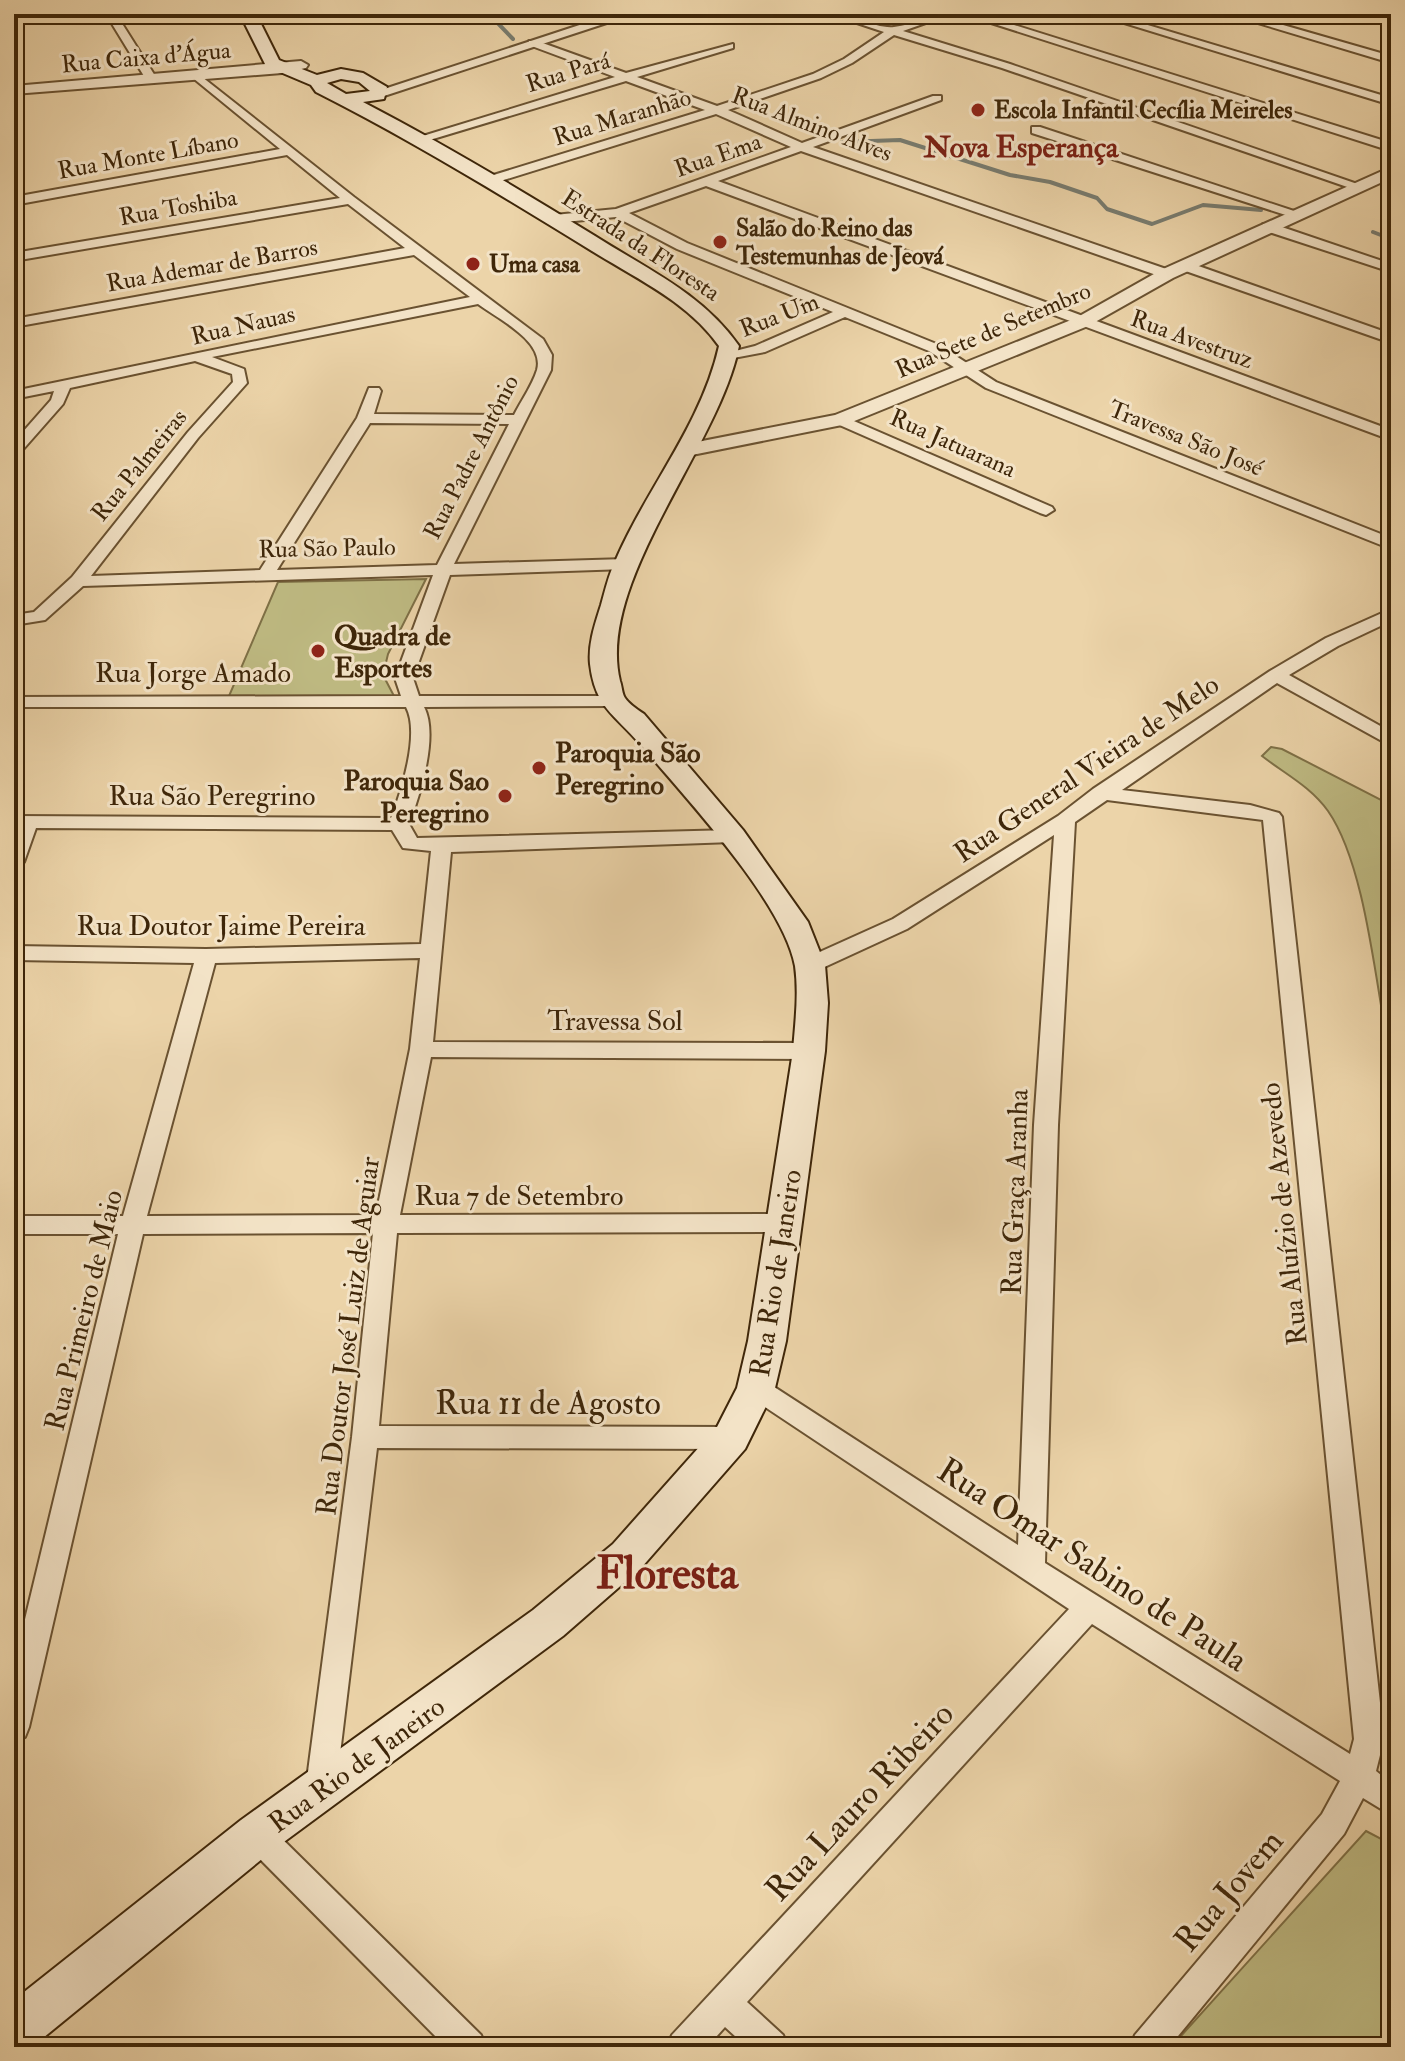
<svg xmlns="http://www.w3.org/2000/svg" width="1405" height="2061" font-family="'IM FELL Double Pica',serif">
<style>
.green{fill:#bfbb83;stroke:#7e7046;stroke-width:2}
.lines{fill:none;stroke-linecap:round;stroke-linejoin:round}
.stream{stroke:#787c70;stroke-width:4}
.minor-casing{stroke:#6a5231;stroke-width:4}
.tertiary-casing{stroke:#6a5231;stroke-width:4}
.secondary-casing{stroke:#3e2609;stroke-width:4}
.minor{fill:#f3e3c7;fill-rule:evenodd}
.tertiary{fill:#f3e3c7;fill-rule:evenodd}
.secondary{fill:#f3e3c7;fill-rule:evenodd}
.poi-dot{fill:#8f2418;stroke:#f3e3c7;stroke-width:3}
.labels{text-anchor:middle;stroke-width:6;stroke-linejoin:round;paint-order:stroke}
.far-street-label{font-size:24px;fill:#3e2609;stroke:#f3e3c7}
.far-poi-label{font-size:24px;font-weight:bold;fill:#3e2609;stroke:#f3e3c7;text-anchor:start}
.poi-label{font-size:28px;font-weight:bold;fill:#3e2609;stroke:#f3e3c7;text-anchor:start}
.street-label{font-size:28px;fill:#3e2609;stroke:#f3e3c7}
.far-district-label{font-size:30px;font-weight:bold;fill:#7a1f14;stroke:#f3e3c7}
.near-street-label{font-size:34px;fill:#3e2609;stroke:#f3e3c7}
.near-district-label{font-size:44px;font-weight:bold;fill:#7a1f14;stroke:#f3e3c7}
</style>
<rect width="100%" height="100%" fill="#ecd4a9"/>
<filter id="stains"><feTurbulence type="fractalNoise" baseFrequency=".0025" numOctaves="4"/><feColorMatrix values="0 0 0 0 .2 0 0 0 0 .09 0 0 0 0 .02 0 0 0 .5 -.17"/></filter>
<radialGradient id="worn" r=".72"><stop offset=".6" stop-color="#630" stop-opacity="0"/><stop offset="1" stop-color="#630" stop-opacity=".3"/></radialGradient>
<!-- green -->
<path class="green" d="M 426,579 L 388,654 L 383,675 L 394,696 L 229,696 L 278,582 Z
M 1271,747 L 1282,749 L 1391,805 L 1391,1062 C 1376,992 1367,867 1328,811 C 1310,786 1285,774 1262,756 Z
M 1366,1831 L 1391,1844 L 1391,2047 L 1171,2047 Z"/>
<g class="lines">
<!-- stream -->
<path class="stream" d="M 489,14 L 513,39
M 842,142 L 900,140 L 1010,175 L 1050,182 L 1097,198 L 1107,209 L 1152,224 L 1203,205 L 1261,210
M 1373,232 L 1391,239"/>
<defs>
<path id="minor" d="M 106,14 L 116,14 L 157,79 L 155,81 L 147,81 Z
M 830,14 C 851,14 876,29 894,27 C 914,25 930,14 951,14 L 903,31 L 1010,64 L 1366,187 L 1356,190 L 1002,68 L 894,35 L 852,63 L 821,78 L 728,110 L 802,143 L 933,96 L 941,96 L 941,100 L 813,147 L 1172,271 L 1172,277 L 1162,277 L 801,151 L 718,181 L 1391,430 L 1391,440 L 706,186 L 629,213 L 687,243 L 939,345 L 996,382 L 1391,538 L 1391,549 L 986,388 L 929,351 L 845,317 L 765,352 L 723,360 L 723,354 L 755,346 L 833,312 L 677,249 L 616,217 L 554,223 L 548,219 L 554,215 L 616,209 L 791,147 L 716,114 L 491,184 L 487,183 L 487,177 L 705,110 L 626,81 L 423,142 L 413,139 L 615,77 L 529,45 L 529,41 L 537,41 L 626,73 L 733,44 L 733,48 L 637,77 L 717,106 L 813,74 L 844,59 L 884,32 Z
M 963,14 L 979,14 L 1391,143 L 1391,151 Z
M 1095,14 L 1111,14 L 1391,98 L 1391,105 Z
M 1228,14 L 1245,14 L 1391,56 L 1391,63 Z
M 1354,14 L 1371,14 L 1391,20 L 1391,26 Z
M 197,73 L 354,197 L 543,339 L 552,355 L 551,370 L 454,564 L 626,559 L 634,564 L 626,569 L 450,575 L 413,678 L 419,696 L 612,696 L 621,701 L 612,706 L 424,707 C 439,735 420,795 409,824 L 417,838 L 733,830 L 743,836 L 733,842 L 451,852 L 433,1042 L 809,1043 L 817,1046 L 820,1051 L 817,1056 L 809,1059 L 431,1057 L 400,1215 L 785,1214 L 794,1217 L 797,1223 L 794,1229 L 785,1232 L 397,1233 L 379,1426 L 731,1427 L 740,1430 L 744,1438 L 740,1446 L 731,1449 L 377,1448 L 336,1787 L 332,1797 L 321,1801 L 310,1797 L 306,1787 L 352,1437 L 373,1233 L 143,1234 L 29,1727 L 25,1737 L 14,1740 L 14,1665 L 118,1234 L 14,1234 L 14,1216 L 123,1216 L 194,963 L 14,960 L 14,946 L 206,949 L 421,944 L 431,851 L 403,848 L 392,830 L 36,828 L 24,862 L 14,868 L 14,816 L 391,818 C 402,790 420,733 406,707 L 14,707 L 14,697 L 401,696 L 395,678 L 433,575 L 83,586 L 45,620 L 14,625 L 14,615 L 34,612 L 72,577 L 188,432 L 233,382 L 232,374 L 195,361 L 70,388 L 63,404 L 19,454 L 14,456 L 14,442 L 51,400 L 54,391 L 14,399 L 14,391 L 470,297 L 414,255 L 14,327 L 14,319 L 405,248 L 348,204 L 14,261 L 14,253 L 340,198 L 287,155 L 14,205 L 14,197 L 280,149 L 193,78 L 191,76 ZM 478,304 C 498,319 545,341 537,370 C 532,386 521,401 514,415 L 374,414 L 381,391 L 379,388 L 369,388 L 357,418 L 260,570 L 91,576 L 198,438 L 247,383 L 244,369 L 212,357 ZM 370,423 L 509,424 L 437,565 L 277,570 ZM 420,958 L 410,1049 L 376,1215 L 147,1216 L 215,963 Z
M 1032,127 L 1040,127 L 1303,214 L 1292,217 L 1032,133 Z
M 1263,224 L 1273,224 L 1391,264 L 1391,272 L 1263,230 Z
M 1180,263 L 1190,263 L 1391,334 L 1391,343 L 1180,269 Z
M 840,415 L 1052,507 L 1054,510 L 1046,515 L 1040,513 L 835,423 L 832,420 Z
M 1391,609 L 1391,621 L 1338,646 L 1289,675 L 1391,732 L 1391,746 L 1277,683 L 1122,790 L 1250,805 L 1279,813 L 1282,817 L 1384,1739 L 1376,1771 L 1391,1783 L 1391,1815 L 1363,1798 L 1344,1834 L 1169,2047 L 1130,2047 L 1135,2035 L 1322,1814 L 1340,1781 L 1092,1624 L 747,2002 L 783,2035 L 788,2047 L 747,2047 L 725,2027 L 707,2047 L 667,2047 L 672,2035 L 1069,1609 L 747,1395 L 743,1388 L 747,1381 L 756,1378 L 765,1381 L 1018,1545 L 1034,1125 L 1054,835 L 907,929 L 818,970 L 810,972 L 799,965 L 802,960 L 893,919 L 1058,816 L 1093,789 L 1270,671 L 1326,638 ZM 1107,800 L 1263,820 L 1354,1739 L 1350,1754 L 1045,1563 L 1058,1125 L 1075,822 Z
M 257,1820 L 268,1825 L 481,2035 L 486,2047 L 446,2047 L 246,1845 L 242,1835 L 246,1825 Z"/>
<path id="tertiary" d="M 613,14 L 634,14 L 384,96 L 379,97 L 372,93 Z
M 301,61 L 308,65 L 306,68 L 282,73 L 14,94 L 14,86 Z
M 1391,167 L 1391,178 L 1173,278 L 1088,326 L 847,424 L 687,456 L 677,450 L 687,444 L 835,415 L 1076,318 L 1161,270 Z"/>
<path id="secondary" d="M 240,14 L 256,14 L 279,60 L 317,75 L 341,69 L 363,73 L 387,87 L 384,99 L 363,102 C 442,143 519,189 595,236 C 647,269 703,294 739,346 C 719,447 596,581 620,681 C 622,686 622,694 625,698 C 629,704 638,710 644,714 L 743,830 L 808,922 L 825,965 L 828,1003 L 825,1051 L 786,1341 L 775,1388 L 745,1449 L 641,1568 L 563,1636 L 273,1850 L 32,2047 L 14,2047 L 14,2000 L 241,1820 L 533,1610 L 613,1544 L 717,1427 L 737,1388 L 748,1341 L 793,1051 C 795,1024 799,994 795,966 C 783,901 683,795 640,744 C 614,714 595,707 590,664 C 588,644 595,624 601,605 C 605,591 608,577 614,564 C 645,490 701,426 719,346 C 688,302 637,279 592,251 C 501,195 411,140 316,92 L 311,85 L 266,66 ZM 341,79 L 359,82 L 370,91 L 346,94 L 327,83 Z"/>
</defs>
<!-- minor casing -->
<use href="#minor" class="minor-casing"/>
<!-- tertiary casing -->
<use href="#tertiary" class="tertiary-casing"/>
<!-- secondary casing -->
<use href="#secondary" class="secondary-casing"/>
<!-- minor -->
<use href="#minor" class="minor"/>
<!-- tertiary -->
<use href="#tertiary" class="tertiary"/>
<!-- secondary -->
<use href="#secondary" class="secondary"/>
</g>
<!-- markers -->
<g class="poi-dot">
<circle cx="978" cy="110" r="8"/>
<circle cx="720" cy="242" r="8"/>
<circle cx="473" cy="264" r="8"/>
<circle cx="318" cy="651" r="8"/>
<circle cx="539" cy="768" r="8"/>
<circle cx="505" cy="796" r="8"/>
</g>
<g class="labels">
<!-- far-street labels -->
<g class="far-street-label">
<text transform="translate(146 57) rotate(-5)" y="8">Rua Caixa d'Água</text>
<text transform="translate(568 72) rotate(-17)" y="8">Rua Pará</text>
<text transform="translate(622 117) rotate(-17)" y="8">Rua Maranhão</text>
<text transform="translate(812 124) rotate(21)" y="8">Rua Almino Alves</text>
<text transform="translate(148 155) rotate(-10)" y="8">Rua Monte Líbano</text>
<text transform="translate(718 155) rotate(-19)" y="8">Rua Ema</text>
<text transform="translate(178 207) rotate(-10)" y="8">Rua Toshiba</text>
<text transform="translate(641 245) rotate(33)" y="8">Estrada da Floresta</text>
<text transform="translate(212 265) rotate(-10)" y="8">Rua Ademar de Barros</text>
<text transform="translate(779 315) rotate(-21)" y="8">Rua Um</text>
<text transform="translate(243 325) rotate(-13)" y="8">Rua Nauas</text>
<text transform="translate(993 330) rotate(-23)" y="8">Rua Sete de Setembro</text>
<text transform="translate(1192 339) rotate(20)" y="8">Rua Avestruz</text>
<text transform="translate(1186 438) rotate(22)" y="8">Travessa São José</text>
<text transform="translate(953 443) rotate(24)" y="8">Rua Jatuarana</text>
<text transform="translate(471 457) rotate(-63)" y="8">Rua Padre Antônio</text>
<text transform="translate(139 465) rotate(-51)" y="8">Rua Palmeiras</text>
<text transform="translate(327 548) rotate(-1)" y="8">Rua São Paulo</text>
</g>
<!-- far-poi labels -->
<g class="far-poi-label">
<text x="994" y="118">Escola Infantil Cecília Meireles</text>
<text x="736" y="236">Salão do Reino das<tspan x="736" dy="28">Testemunhas de Jeová</tspan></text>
<text x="489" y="272">Uma casa</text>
</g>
<!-- poi labels -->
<g class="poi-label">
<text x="334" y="645">Quadra de<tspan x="334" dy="32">Esportes</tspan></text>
<text x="555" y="762">Paroquia São<tspan x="555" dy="32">Peregrino</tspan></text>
<text x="489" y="790" text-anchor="end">Paroquia Sao<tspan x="489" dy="32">Peregrino</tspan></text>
</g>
<!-- street labels -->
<g class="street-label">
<text x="193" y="682">Rua Jorge Amado</text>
<text transform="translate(1086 768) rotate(-34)" y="10">Rua General Vieira de Melo</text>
<text x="212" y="805">Rua São Peregrino</text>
<text x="221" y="935">Rua Doutor Jaime Pereira</text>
<text x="615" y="1030">Travessa Sol</text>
<text transform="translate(1014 1192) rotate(-88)" y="10">Rua Graça Aranha</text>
<text x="519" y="1205">Rua 7 de Setembro</text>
<text transform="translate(1283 1214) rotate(-96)" y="10">Rua Aluízio de Azevedo</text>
<text transform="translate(775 1273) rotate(-81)" y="10">Rua Rio de Janeiro</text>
<text transform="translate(83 1310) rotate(-76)" y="10">Rua Primeiro de Maio</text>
<text transform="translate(347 1336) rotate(-83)" y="10">Rua Doutor José Luiz de Aguiar</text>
<text transform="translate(356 1764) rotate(-36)" y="10">Rua Rio de Janeiro</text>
</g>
<!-- far-district labels -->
<g class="far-district-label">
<text x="1021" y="157">Nova Esperança</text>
</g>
<!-- near-street labels -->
<g class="near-street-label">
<text x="548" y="1414">Rua 11 de Agosto</text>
<text transform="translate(1093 1564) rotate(33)" y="12">Rua Omar Sabino de Paula</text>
<text transform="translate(859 1801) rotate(-47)" y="12">Rua Lauro Ribeiro</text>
<text transform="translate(1228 1890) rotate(-50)" y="12">Rua Jovem</text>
</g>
<!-- near-district labels -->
<g class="near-district-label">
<text x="667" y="1588">Floresta</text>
</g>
</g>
<!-- margin -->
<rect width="1405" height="2061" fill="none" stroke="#ecd4a9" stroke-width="48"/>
<rect x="16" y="16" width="1373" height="2029" fill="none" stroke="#3e2609" stroke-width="4"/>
<rect x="24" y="24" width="1357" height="2013" fill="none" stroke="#3e2609" stroke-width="2"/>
<rect width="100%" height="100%" filter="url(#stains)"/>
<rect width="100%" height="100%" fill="url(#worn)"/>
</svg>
